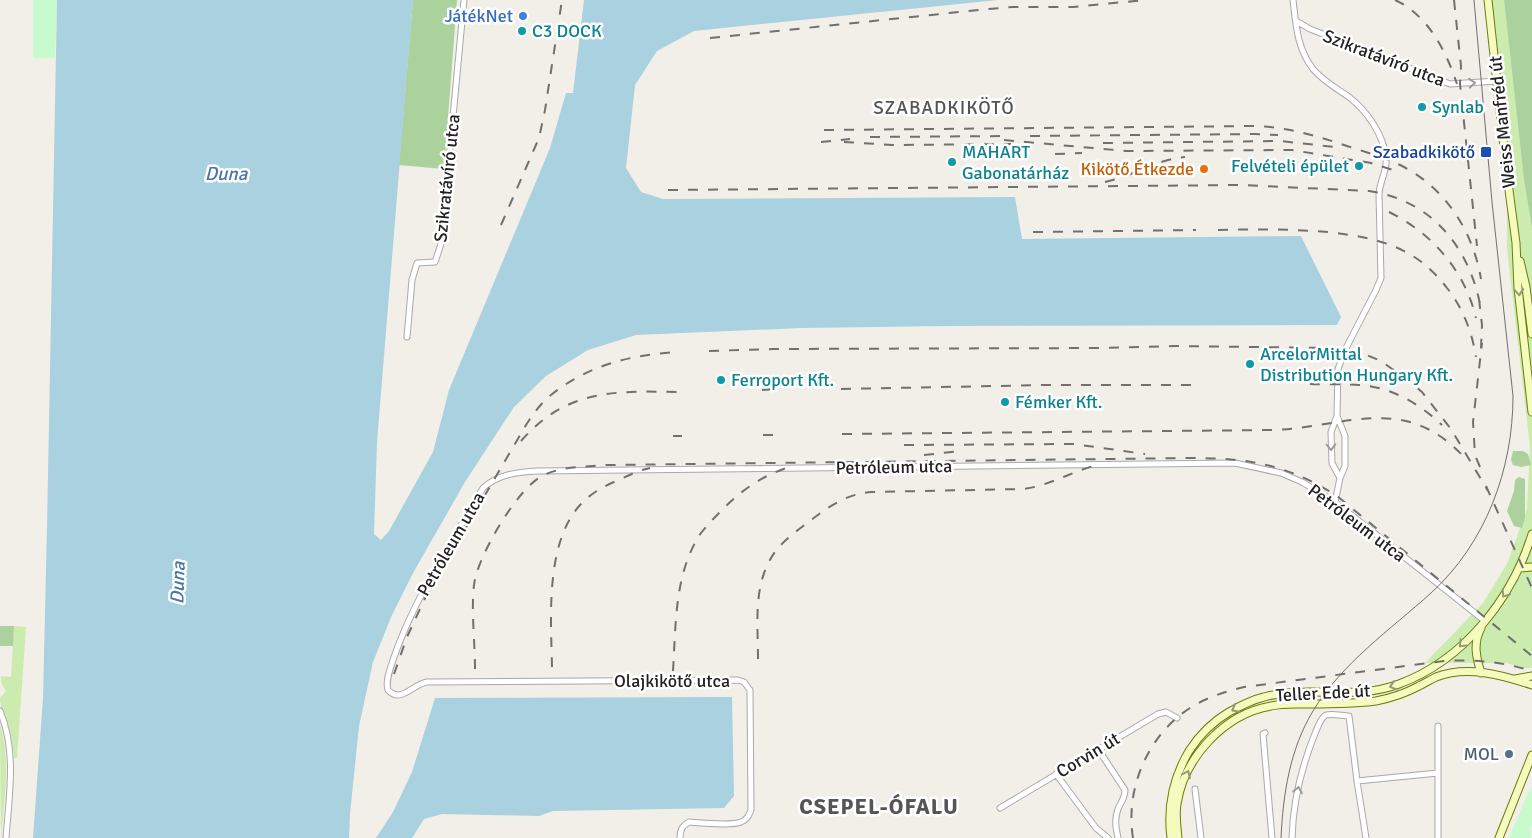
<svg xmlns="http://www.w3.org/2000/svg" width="1532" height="838" font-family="Signika,sans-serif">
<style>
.grass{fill:#cbebaf}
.forest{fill:#abd19d}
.park{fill:#c7facd}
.water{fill:#a9d1df}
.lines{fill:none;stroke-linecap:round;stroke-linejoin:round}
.street-casing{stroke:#a9a9a9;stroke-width:7}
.secondary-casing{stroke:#6c7c05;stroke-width:9}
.street{stroke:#fff;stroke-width:5}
.secondary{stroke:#f5fabe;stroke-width:7}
.tram{stroke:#707070;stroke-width:1}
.rail{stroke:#707070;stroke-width:2;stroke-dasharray:10 10;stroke-linecap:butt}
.oneway{stroke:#9c9c9c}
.oneway2{stroke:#969978}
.shop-dot{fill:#3f7fe0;stroke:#fff;stroke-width:2}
.culture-dot{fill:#0f9aa8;stroke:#fff;stroke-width:2}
.transit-dot{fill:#1a4fb4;stroke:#fff;stroke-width:2}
.food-dot{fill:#e8710a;stroke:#fff;stroke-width:2}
.service-dot{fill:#5c6f8a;stroke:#fff;stroke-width:2}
.labels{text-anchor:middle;stroke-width:5;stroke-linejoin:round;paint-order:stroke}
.shop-label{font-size:18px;fill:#366cbe;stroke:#fff;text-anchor:end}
.culture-label{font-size:18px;fill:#0d838f;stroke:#fff;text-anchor:start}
.street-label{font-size:18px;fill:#222;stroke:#fff}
.transit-label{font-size:18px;fill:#164399;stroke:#fff;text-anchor:end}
.food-label{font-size:18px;fill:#c56008;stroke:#fff;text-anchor:end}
.service-label{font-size:18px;fill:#4e5e75;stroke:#fff;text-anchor:end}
.neighbourhood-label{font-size:19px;letter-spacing:1px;fill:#555;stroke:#fff}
.water-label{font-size:19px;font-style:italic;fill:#4977ab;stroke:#fff}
.district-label{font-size:22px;font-weight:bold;letter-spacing:1px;fill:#555;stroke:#fff}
</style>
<rect width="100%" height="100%" fill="#f2efe8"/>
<!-- grass -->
<path class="grass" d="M 1488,0 L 1504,0 L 1524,180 L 1532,228 L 1532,668 L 1525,668 L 1506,663 L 1425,663 L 1483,603 L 1507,564 L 1527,509 L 1530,447 L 1507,249 L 1507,175 Z
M 14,626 L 26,627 L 17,758 L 14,758 C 13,745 11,733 7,721 C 4,713 0,707 0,698 L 6,691 C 3,687 0,682 1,676 L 11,677 Z
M 0,724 C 11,761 4,800 1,838 Z"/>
<!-- forest -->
<path class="forest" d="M 413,0 L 457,0 L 444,169 L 399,165 Z
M 1504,0 L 1532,0 L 1532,228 L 1524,180 Z
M 1513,451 L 1523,451 L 1528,454 L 1531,465 L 1521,467 L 1513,465 L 1511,460 Z
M 1519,477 L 1525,479 L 1525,518 L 1522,528 L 1514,526 L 1507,511 L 1514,491 L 1515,480 Z
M 0,626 L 14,626 L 13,646 L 0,646 Z"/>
<!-- park -->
<path class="park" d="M 33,0 L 57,0 L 55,58 L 33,58 Z
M 1532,787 L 1532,825 L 1530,828 L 1531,838 L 1509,838 L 1528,793 Z"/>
<!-- water -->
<path class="water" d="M 57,0 L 413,0 L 377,442 L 374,534 L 381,540 L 389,531 L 433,452 L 449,390 L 550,148 L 566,93 L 573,93 L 584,0 L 998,0 L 694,31 L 657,51 L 635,85 L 626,168 L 641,192 L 663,199 L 1015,197 L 1022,239 L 1301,236 L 1341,317 L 1337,325 L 948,326 L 801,328 L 636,335 L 588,350 L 546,376 L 514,407 L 465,482 L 413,573 L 392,615 L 373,662 L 359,726 L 350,814 L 349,838 L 33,838 L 43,698 L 47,528 Z
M 732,697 L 734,796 L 724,808 L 553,811 L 539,816 L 442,814 L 424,819 L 412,838 L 376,838 L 393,812 L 412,772 L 435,698 Z"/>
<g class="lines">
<defs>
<path id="street" d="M 1293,0 C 1296,25 1297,48 1313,69 C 1323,81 1336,88 1349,97 C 1367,111 1383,134 1386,157 C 1388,170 1379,182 1379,195 L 1381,278 L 1376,290 L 1345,350 L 1338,369 L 1337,416 L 1345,436 L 1345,466 L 1340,478 L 1335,502
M 1296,21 L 1310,29 L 1450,84 L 1497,81
M 407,337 L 412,280 L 417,263 L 435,262 L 441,244 L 464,0
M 1337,416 L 1331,432 L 1332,463 L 1340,478
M 0,711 C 17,752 9,796 6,838
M 1265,733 L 1263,734 L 1272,838
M 1098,749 L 1125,790 C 1125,798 1121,802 1118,809 C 1114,820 1116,828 1118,838
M 1056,774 L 1096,828 L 1108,838
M 1357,781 L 1438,773
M 1195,789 L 1201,838
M 1000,808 L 1158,714 L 1166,712 L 1177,718
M 680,838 C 680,830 682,826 689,822 C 701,823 732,826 741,822 C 747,820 749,815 751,810 L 750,690 L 744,682 L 738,680 L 427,682 C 413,684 401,704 388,690 C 385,680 391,667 394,657 C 415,597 451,543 483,488 C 498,474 518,472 538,471 L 1235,463 L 1281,473 L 1302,482 L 1335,502 L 1485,621
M 1292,838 C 1293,801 1302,765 1316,731 C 1318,727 1321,717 1326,715 C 1332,713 1343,716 1349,716 L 1357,781 L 1366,838
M 1438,838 L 1438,726"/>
<path id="secondary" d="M 1488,0 L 1507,175 L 1516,243 L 1518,288 L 1532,412
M 1520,261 L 1526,287 L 1532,334
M 1519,568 L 1532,567
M 1481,628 C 1473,643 1476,657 1481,673
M 1515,679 L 1532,676
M 1171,838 C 1167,807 1173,778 1189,751 C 1200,734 1212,722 1229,712 C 1240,706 1251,700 1264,697 C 1308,685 1355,701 1399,684 C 1464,660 1512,599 1532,534
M 1178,838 C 1177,827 1175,815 1177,804 C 1184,758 1224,714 1271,706 C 1283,703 1296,704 1308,704 C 1331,704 1354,704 1376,701 C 1391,698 1406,693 1419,686 C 1425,683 1430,680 1436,677 C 1467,665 1502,675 1532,685
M 1499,838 L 1532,755"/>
</defs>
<!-- street casing -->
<use href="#street" class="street-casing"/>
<!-- secondary casing -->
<use href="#secondary" class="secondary-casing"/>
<!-- street -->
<use href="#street" class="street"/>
<!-- secondary -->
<use href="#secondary" class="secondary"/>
<!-- tram -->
<path class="tram" d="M 1281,838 C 1283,794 1290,749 1313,711 C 1342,663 1390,630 1431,593 C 1486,543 1513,469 1513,396 L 1492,202 L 1474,0"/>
<!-- rail -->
<path class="rail" d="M 1395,0 C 1428,15 1446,51 1457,84
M 1454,0 L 1461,66 L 1460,84 L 1477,246
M 710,38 L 988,9 L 1012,7 L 1073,7 L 1145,0
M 824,130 L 1255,126 C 1288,127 1317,136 1347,146 C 1366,152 1386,158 1404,167 C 1447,190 1473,232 1481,279
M 1030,136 L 1254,134 L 1278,135
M 870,137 L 1010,136
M 1004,140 L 1126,151 L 1292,150 L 1371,163 L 1399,172
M 821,142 L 850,139
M 844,142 L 893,145 L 1011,144
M 1103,143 L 1280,141 L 1335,147
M 1055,154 L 1082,153
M 1105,182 C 1134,176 1154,160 1185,157
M 668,190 L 1241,185 L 1369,191 C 1430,200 1468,245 1480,304
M 1389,212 C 1432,233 1465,271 1476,318
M 501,225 L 539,138 L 545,110 L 562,0
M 1218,230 C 1255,229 1291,229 1328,232 C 1378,238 1415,246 1447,288 C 1463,308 1472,332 1476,357
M 1033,232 L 1196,230
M 1479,299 L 1482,325 L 1481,348
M 709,351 L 773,349 L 1102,348 L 1174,346 L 1335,348 L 1364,354 L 1381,361 L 1409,381 L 1422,392 L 1451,429 L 1488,491
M 1310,384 C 1329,385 1350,383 1369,386 C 1396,390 1422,406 1442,425
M 841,389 L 1046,385 L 1191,385
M 762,390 L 776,389
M 842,434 L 1274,430 C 1346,427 1404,393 1463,456
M 763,435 L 776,435
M 673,436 L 682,436
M 521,441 C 567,388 617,391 681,392
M 904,445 L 1074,444 L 1145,454
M 924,455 L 961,451
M 1480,467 L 1475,455 L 1473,422 L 1482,343
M 1486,486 L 1532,588
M 758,659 C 758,621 752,580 778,548 C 787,538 799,529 810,521 C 829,506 847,494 871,492 L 1024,489 C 1052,485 1074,470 1101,464
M 552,667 C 551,618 545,544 580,505 C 592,492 606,485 621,479 C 631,474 640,470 650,468
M 475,669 C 475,642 471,611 474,585 C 477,557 517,489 542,476 C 561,466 584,467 606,465 L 1190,458 C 1248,458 1287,464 1337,496 L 1532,656
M 673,671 C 676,625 674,573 701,533 C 708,524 716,516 724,508 C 744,488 765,474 793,466
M 394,674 L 407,637 L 426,596 L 526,425 C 533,414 541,403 551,395 C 588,365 633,354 680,352
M 1133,838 C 1125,788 1148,735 1190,708 C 1207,697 1225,692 1244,687 L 1444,661 C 1475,659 1503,662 1532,671"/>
</g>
<!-- one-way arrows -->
<defs><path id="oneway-chevron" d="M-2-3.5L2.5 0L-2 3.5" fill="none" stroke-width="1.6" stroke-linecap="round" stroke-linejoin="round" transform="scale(1.25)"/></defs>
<g class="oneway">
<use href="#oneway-chevron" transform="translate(1472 83) rotate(-5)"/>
<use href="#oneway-chevron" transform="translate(1331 447) rotate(88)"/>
<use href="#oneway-chevron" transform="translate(1298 790) rotate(-79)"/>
</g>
<g class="oneway2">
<use href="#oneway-chevron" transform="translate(1519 292) rotate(85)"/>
<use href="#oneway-chevron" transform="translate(1505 594) rotate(123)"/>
<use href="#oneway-chevron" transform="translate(1462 644) rotate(136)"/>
<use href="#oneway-chevron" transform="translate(1393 686) rotate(163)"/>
<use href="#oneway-chevron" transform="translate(1235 709) rotate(151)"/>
<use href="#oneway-chevron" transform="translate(1187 774) rotate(-65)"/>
</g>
<!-- markers -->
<circle class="shop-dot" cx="523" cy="16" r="5"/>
<g class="culture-dot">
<circle cx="522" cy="31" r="5"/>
<circle cx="1422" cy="107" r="5"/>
<circle cx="952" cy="162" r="5"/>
<circle cx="1359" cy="166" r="5"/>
<circle cx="1250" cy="364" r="5"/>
<circle cx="721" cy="380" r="5"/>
<circle cx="1005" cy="402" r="5"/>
</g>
<rect class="transit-dot" x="1480" y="146" width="12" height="12" rx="2.5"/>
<circle class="food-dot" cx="1204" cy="169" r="5"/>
<circle class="service-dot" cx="1509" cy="754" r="5"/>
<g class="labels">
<!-- shop labels -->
<g class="shop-label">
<text x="513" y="22">JátékNet</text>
</g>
<!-- culture labels -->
<g class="culture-label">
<text x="532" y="37">C3 DOCK</text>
<text x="1432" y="113">Synlab</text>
<text x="962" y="158">MAHART<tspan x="962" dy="21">Gabonatárház</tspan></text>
<text x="1349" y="172" text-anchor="end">Felvételi épület</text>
<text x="1260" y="360">ArcelorMittal<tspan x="1260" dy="21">Distribution Hungary Kft.</tspan></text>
<text x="731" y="386">Ferroport Kft.</text>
<text x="1015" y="408">Fémker Kft.</text>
</g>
<!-- street labels -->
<g class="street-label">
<text transform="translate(1384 58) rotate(21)" y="6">Szikratávíró utca</text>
<text transform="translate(1502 122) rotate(-96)" y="6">Weiss Manfréd út</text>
<text transform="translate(447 178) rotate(-84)" y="6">Szikratávíró utca</text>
<text transform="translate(894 467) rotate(-1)" y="6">Petróleum utca</text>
<text transform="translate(1357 523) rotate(37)" y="6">Petróleum utca</text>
<text transform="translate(451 544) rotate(-60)" y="6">Petróleum utca</text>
<text x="672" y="687">Olajkikötő utca</text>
<text transform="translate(1323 693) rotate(-3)" y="6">Teller Ede út</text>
<text transform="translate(1088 755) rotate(-31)" y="6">Corvin út</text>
</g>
<!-- transit labels -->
<g class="transit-label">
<text x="1475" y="158">Szabadkikötő</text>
</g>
<!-- food labels -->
<g class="food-label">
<text x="1194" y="175">Kikötő Étkezde</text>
</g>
<!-- service labels -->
<g class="service-label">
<text x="1499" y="760">MOL</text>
</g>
<!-- neighbourhood labels -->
<g class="neighbourhood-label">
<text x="944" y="114">SZABADKIKÖTŐ</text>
</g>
<!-- water labels -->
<g class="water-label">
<text x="226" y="180">Duna</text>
<text transform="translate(177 583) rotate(-88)" y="7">Duna</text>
</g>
<!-- district labels -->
<g class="district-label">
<text x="879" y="814">CSEPEL-ÓFALU</text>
</g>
</g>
</svg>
